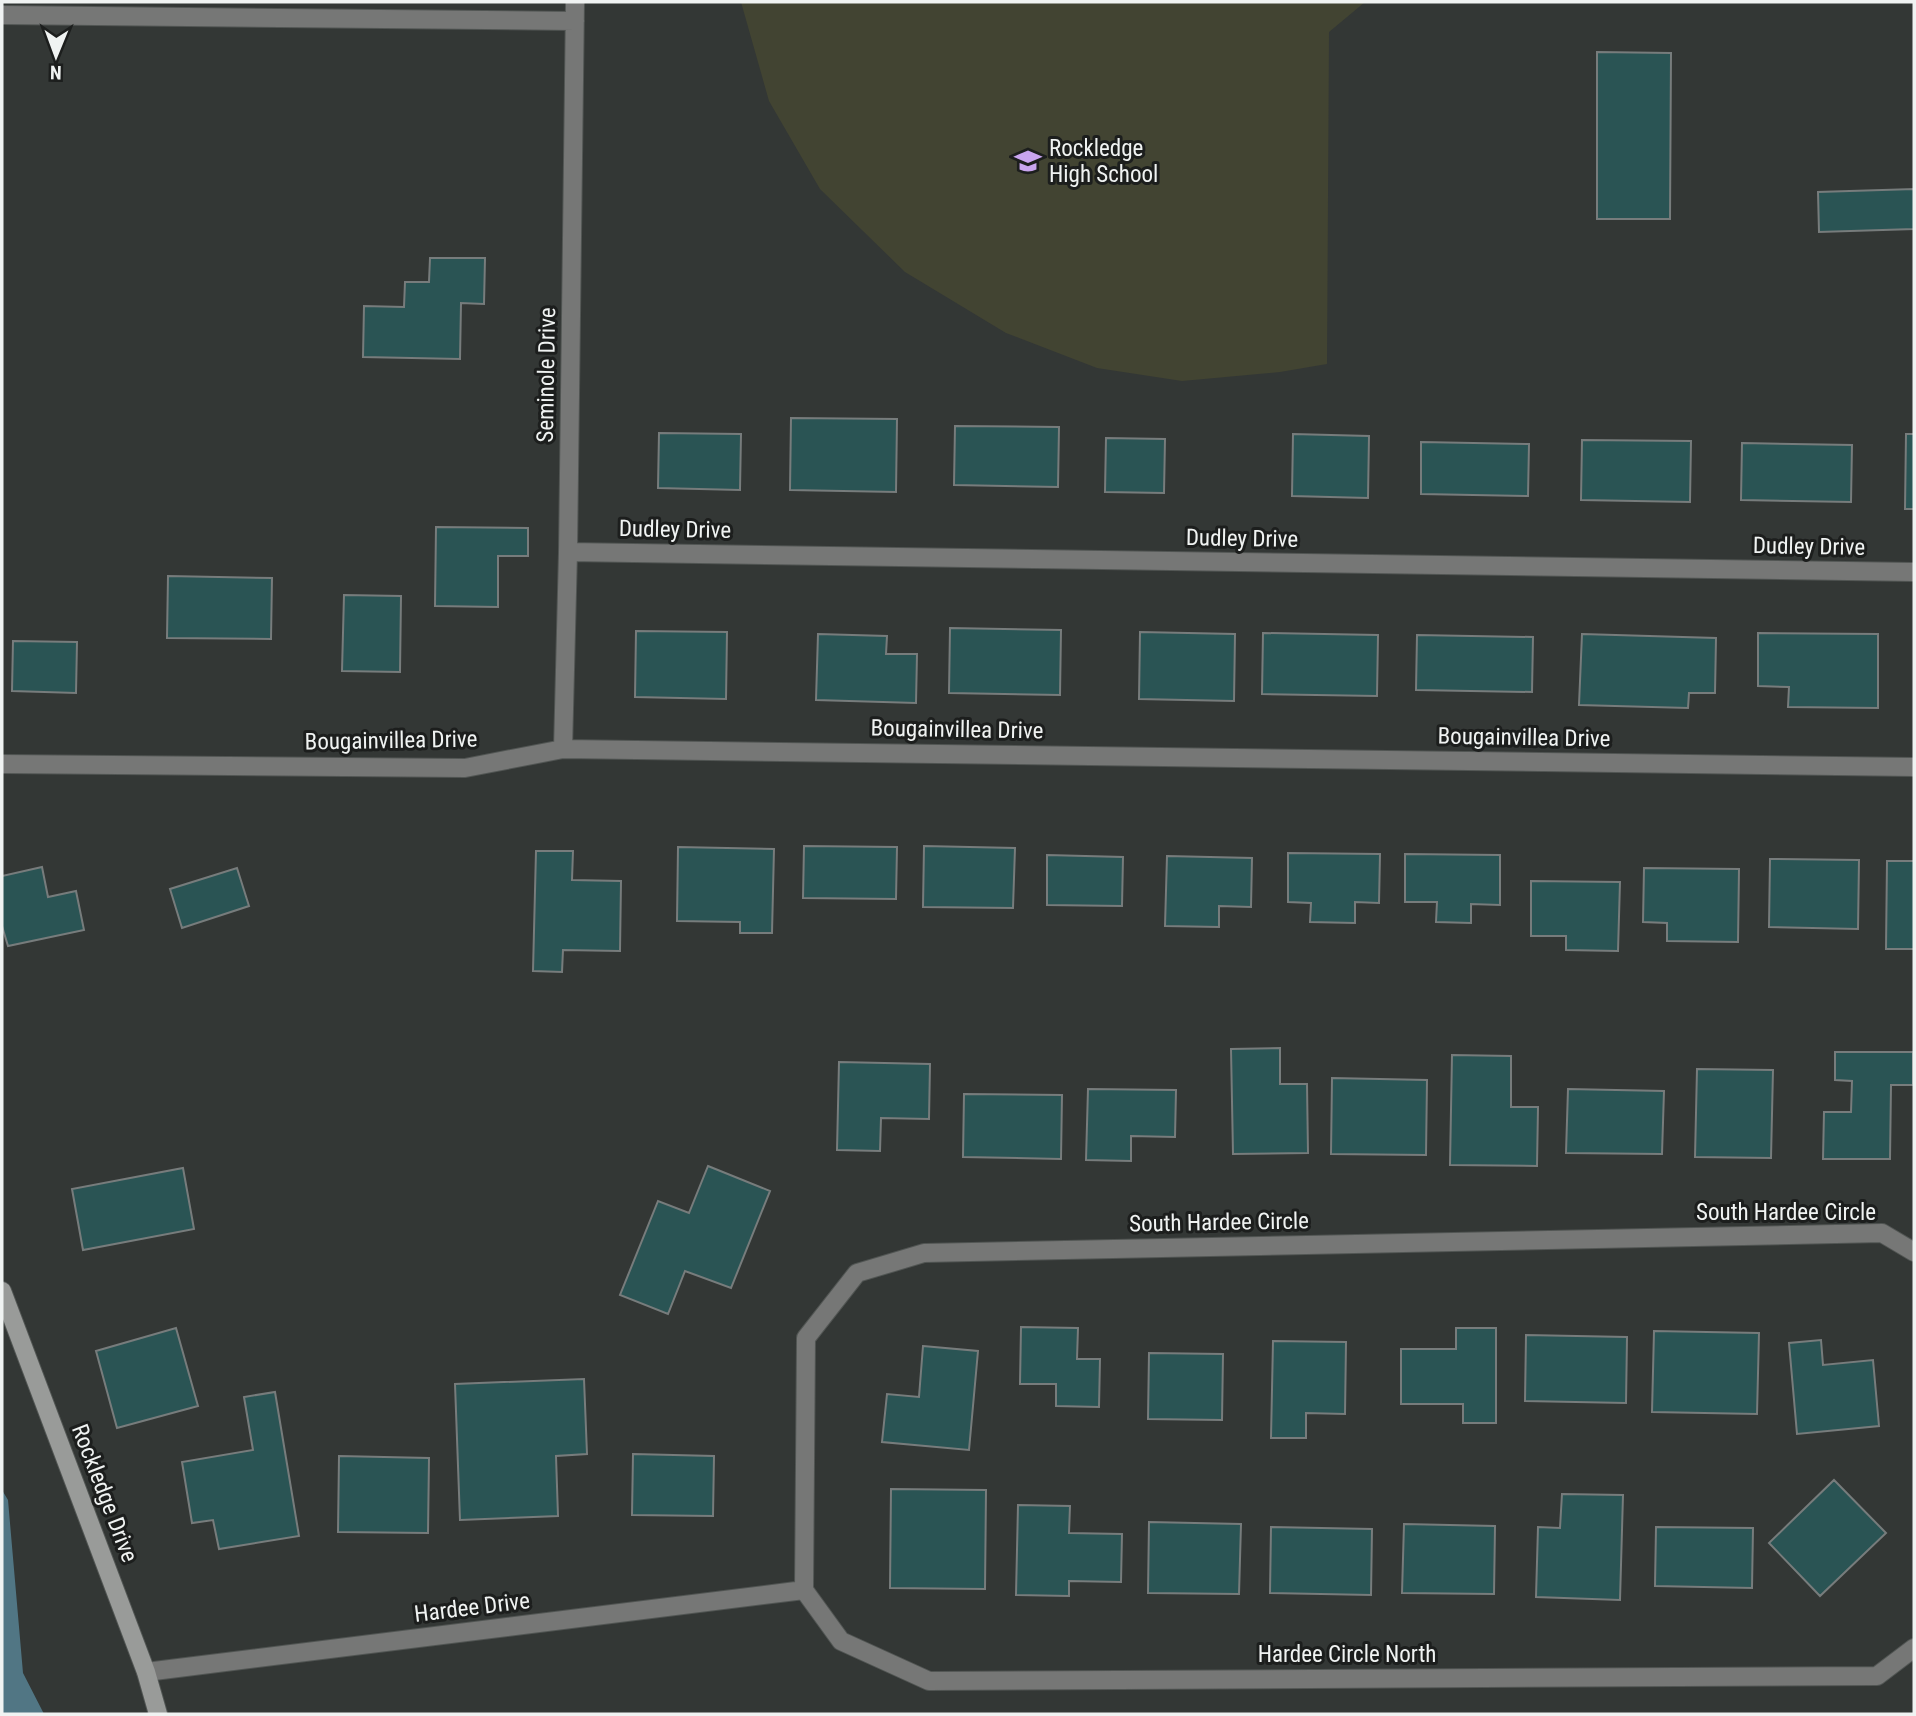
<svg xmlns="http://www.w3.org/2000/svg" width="1916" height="1716" font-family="'Roboto Condensed',sans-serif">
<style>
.green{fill:#424432}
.water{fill:#517684}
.building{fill:#2a5454;stroke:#777c7c;stroke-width:2}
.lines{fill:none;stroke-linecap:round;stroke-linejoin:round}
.street-casing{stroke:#515553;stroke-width:20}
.secondary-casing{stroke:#515553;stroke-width:20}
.street{stroke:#767776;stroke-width:18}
.secondary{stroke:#999b99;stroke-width:18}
.labels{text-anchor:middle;stroke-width:6;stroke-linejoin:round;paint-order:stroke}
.poi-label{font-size:23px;fill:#f0f3f2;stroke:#1c1e1d;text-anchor:start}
.street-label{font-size:23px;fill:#f0f3f2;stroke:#1c1e1d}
</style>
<rect width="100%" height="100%" fill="#333735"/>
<!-- green -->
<path class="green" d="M 741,2 L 1365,2 L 1329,32 L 1327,364 L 1280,372 L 1182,381 L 1097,368 L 1006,333 L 905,272 L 820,189 L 769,101 Z"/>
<!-- water -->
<path class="water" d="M 2,1490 L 8,1500 L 23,1673 L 44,1714 L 2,1714 Z"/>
<!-- building -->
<path class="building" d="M 1597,52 L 1671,53 L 1670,219 L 1597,219 Z
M 1914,189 L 1914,229 L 1819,232 L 1818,192 Z
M 430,258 L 485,258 L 484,304 L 461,303 L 460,359 L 363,357 L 364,306 L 404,307 L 405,282 L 429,282 Z
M 791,418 L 897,419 L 896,492 L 790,490 Z
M 955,426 L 1059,427 L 1058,487 L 954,485 Z
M 659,433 L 741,434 L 740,490 L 658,488 Z
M 1293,434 L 1369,436 L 1368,498 L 1292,496 Z
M 1906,434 L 1914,434 L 1914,509 L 1905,509 Z
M 1106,438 L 1165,439 L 1164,493 L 1105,492 Z
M 1582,440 L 1691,441 L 1690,502 L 1581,500 Z
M 1421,442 L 1529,444 L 1528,496 L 1421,494 Z
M 1742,443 L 1852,445 L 1851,502 L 1741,500 Z
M 436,527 L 528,528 L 528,556 L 498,556 L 498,607 L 435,606 Z
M 168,576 L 272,578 L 271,639 L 167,638 Z
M 344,595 L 401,596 L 400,672 L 342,671 Z
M 950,628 L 1061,630 L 1060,695 L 949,693 Z
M 636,631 L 727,632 L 726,699 L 635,697 Z
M 1140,632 L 1235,634 L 1234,701 L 1139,699 Z
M 1263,633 L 1378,635 L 1377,696 L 1262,694 Z
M 1758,633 L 1878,634 L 1878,708 L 1788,707 L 1789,687 L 1758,686 Z
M 818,634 L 887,636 L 886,654 L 917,654 L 916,703 L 816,700 Z
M 1582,634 L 1716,638 L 1715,693 L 1689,693 L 1688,708 L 1579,705 Z
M 1417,635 L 1533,637 L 1532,692 L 1416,690 Z
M 13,641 L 77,642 L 76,693 L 12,691 Z
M 804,846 L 897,847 L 896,899 L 803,898 Z
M 924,846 L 1015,848 L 1013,908 L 923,907 Z
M 678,847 L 774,849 L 772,933 L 740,933 L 740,922 L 677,921 Z
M 536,851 L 573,851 L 572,880 L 621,881 L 620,951 L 563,950 L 562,972 L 533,971 Z
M 1288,853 L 1380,854 L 1379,903 L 1355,902 L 1355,923 L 1310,922 L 1311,903 L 1288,902 Z
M 1405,854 L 1500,855 L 1500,905 L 1471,904 L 1471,923 L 1436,922 L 1437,902 L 1405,902 Z
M 1047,855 L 1123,857 L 1122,906 L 1047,905 Z
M 1167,856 L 1252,858 L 1251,907 L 1219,906 L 1219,927 L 1165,926 Z
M 1770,859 L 1859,860 L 1858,929 L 1769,927 Z
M 1887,861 L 1914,861 L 1914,949 L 1886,949 Z
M 42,867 L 48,897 L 76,891 L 84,930 L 8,946 L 2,926 L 2,876 Z
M 237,868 L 249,906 L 182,928 L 170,889 Z
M 1644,868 L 1739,869 L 1738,942 L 1667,941 L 1667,923 L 1643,922 Z
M 1531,881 L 1620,882 L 1618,951 L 1566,950 L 1566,936 L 1531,936 Z
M 1280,1048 L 1280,1084 L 1307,1084 L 1308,1153 L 1233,1154 L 1231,1049 Z
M 1835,1052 L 1913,1052 L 1913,1085 L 1891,1085 L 1890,1159 L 1823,1159 L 1824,1112 L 1851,1112 L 1852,1081 L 1835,1080 Z
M 1452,1055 L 1511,1056 L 1511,1107 L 1538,1107 L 1537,1166 L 1450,1165 Z
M 839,1062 L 930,1064 L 929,1119 L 881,1118 L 880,1151 L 837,1150 Z
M 1697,1069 L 1773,1070 L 1771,1158 L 1695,1157 Z
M 1332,1078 L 1427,1080 L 1426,1155 L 1331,1154 Z
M 1088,1089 L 1176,1090 L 1175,1137 L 1131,1136 L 1131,1161 L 1086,1160 Z
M 1568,1089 L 1664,1091 L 1662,1154 L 1566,1153 Z
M 964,1094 L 1062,1095 L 1061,1159 L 963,1157 Z
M 708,1166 L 770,1191 L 731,1288 L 685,1271 L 668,1314 L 620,1295 L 658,1201 L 689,1213 Z
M 183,1168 L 194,1229 L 83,1250 L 72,1189 Z
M 1021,1327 L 1078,1328 L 1077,1359 L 1100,1359 L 1099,1407 L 1056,1406 L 1056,1384 L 1020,1384 Z
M 176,1328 L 198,1406 L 117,1428 L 96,1351 Z
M 1456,1328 L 1496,1328 L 1496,1423 L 1463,1423 L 1463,1404 L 1401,1404 L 1401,1349 L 1456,1349 Z
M 1654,1331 L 1759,1333 L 1757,1414 L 1652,1412 Z
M 1526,1335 L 1627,1337 L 1626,1403 L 1525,1401 Z
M 1821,1340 L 1823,1365 L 1873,1360 L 1879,1426 L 1797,1434 L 1789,1343 Z
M 1273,1341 L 1346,1342 L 1345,1414 L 1306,1413 L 1306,1438 L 1271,1438 Z
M 923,1346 L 978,1351 L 969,1450 L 882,1442 L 887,1394 L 919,1397 Z
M 1149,1353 L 1223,1354 L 1222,1420 L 1148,1419 Z
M 584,1379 L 587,1454 L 556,1456 L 558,1516 L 460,1520 L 455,1384 Z
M 275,1392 L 299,1536 L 219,1549 L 213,1520 L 192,1523 L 182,1462 L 253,1450 L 244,1397 Z
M 633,1454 L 714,1456 L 713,1516 L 632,1515 Z
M 339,1456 L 429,1458 L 428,1533 L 338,1532 Z
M 1834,1480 L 1886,1533 L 1820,1596 L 1769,1543 Z
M 891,1489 L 986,1490 L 985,1589 L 890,1588 Z
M 1562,1494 L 1623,1495 L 1620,1600 L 1536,1597 L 1538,1527 L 1560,1528 Z
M 1018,1505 L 1070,1506 L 1069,1533 L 1122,1534 L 1121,1582 L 1069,1581 L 1069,1596 L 1016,1595 Z
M 1149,1522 L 1241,1524 L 1239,1594 L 1148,1593 Z
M 1404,1524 L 1495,1526 L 1494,1594 L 1402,1593 Z
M 1271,1527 L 1372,1529 L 1371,1595 L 1270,1593 Z
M 1656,1527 L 1753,1528 L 1752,1588 L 1655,1586 Z"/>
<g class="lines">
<defs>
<path id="street" d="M 2,15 L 575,21
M 568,552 L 1914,572
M 563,749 L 568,552 L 575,2
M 2,764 L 465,768 L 563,749 L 1914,767
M 804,1590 L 806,1338 L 857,1273 L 924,1253 L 1882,1233 L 1914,1252
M 804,1590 L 841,1641 L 929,1681 L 1877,1676 L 1914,1648
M 146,1672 L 804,1590"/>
<path id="secondary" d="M 2,1291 L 146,1672 L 158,1714"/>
</defs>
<!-- street casing -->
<use href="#street" class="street-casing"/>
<!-- secondary casing -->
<use href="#secondary" class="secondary-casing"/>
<!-- street -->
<use href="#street" class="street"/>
<!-- secondary -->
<use href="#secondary" class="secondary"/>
</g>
<!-- icons -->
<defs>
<symbol id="school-bare" viewBox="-9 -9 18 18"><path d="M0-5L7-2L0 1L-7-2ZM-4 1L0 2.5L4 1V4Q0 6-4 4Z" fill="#c9a5ee" stroke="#1c1e1d" stroke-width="2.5" paint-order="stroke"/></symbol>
</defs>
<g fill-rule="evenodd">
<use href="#school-bare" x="1009" y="142" width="38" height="38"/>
</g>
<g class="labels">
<!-- poi labels -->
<g class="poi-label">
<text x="1049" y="156">Rockledge<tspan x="1049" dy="26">High School</tspan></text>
</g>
<!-- street labels -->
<g class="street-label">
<text transform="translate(546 375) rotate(-89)" y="8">Seminole Drive</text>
<text transform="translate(675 529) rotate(1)" y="8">Dudley Drive</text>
<text transform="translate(1242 538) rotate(1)" y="8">Dudley Drive</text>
<text transform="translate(1809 546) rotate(1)" y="8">Dudley Drive</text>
<text transform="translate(957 729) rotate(1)" y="8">Bougainvillea Drive</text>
<text transform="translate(1524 737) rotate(1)" y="8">Bougainvillea Drive</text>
<text transform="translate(391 740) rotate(-1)" y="8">Bougainvillea Drive</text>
<text x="1786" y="1220">South Hardee Circle</text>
<text transform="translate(1219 1222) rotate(-1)" y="8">South Hardee Circle</text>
<text transform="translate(105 1493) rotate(69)" y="8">Rockledge Drive</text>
<text transform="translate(472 1607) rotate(-7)" y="8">Hardee Drive</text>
<text x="1347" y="1662">Hardee Circle North</text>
</g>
</g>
<!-- border -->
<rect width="1916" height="1716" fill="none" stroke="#f0f3f2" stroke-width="7"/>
<!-- north arrow -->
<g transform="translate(56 56) rotate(181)" stroke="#1c1e1d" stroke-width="5" paint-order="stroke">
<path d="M0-5L12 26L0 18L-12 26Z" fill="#f0f3f2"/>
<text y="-10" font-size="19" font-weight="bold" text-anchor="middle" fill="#f0f3f2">N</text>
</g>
</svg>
